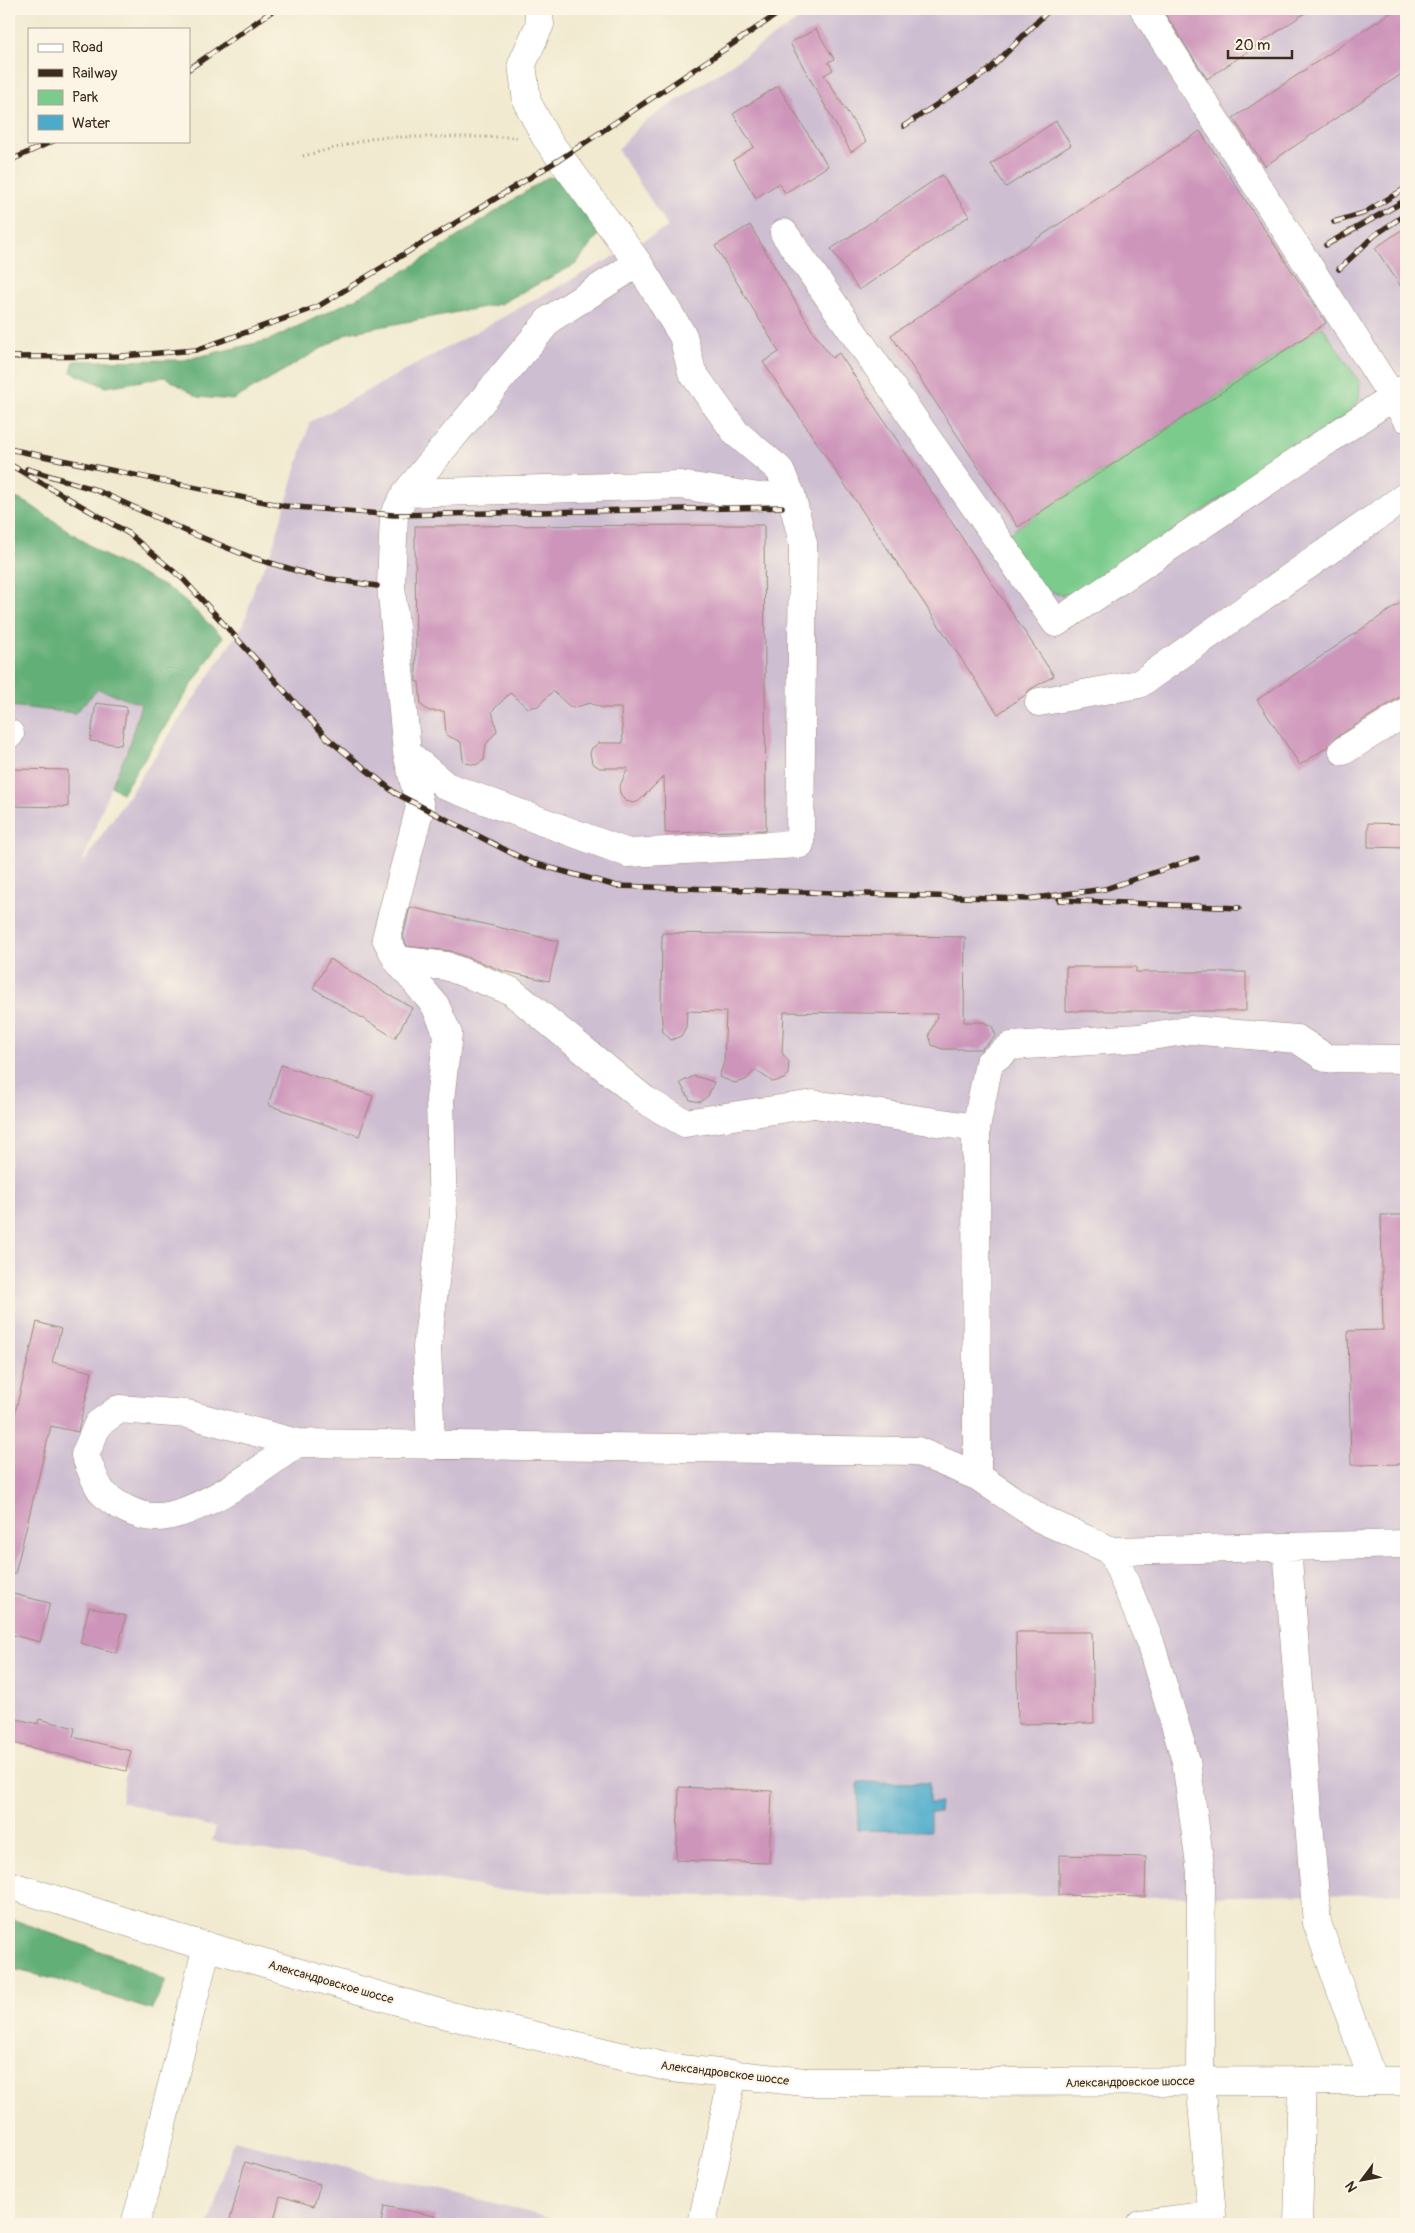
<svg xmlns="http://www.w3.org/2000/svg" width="1415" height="2233" font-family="Pangolin,sans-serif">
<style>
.industrial{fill:#cebed2}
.green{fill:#7acb8c;stroke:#5a7a55}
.forest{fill:#63af78;stroke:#4f6c4b}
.water{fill:#4caacb;stroke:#446a74}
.building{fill:#ce95bb}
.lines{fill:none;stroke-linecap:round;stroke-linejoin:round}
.minor-casing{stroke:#968a77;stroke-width:29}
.major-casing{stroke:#968a77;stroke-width:29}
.path{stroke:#968a77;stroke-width:3;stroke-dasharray:1 4;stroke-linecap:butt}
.minor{stroke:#fff;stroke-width:28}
.major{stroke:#fff;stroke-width:28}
.rail-casing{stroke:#3b2a1e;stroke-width:5.5}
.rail{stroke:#fcf5e5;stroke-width:4;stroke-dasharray:11;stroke-linecap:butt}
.labels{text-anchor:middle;stroke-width:4;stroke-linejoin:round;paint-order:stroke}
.street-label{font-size:12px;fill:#3b2a1e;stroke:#fcf5e5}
</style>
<rect width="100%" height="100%" fill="#fcf5e5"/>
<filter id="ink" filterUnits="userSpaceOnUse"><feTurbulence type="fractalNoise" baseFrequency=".02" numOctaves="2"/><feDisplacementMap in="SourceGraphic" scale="10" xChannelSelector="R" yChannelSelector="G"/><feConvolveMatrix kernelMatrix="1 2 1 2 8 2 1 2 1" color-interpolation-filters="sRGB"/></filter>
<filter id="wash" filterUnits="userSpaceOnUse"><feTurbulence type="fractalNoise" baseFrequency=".0096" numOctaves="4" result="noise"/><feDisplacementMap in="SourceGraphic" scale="20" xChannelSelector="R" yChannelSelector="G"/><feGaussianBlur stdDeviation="1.12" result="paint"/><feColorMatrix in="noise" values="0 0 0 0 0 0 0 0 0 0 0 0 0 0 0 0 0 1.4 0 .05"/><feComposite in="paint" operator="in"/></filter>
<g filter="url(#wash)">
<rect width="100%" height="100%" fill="#f1ead0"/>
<!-- industrial -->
<path class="industrial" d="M 815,9 L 1406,9 L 1406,1894 L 1145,1897 L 1059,1895 L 828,1899 L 507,1891 L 212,1841 L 216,1828 L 121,1802 L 126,1771 L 9,1742 L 9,706 L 75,713 L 97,689 L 141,704 L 127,752 L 111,786 L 81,866 L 244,624 L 256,581 L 270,557 L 310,422 L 668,227 L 618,150 L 640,125 Z
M 233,2140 L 576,2224 L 209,2224 Z"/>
<!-- green -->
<path class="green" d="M 1322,326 L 1360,383 L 1359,400 L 1348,413 L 1077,595 L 1057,594 L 1038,585 L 1007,536 L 1018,527 Z"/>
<!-- forest -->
<path class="forest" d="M 548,177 L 565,179 L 597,220 L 599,234 L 576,264 L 500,304 L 348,333 L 233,400 L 198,397 L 165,377 L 106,387 L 71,372 L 74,361 L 184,360 L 269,340 L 355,299 L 413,266 Z
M 9,495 L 29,504 L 104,555 L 175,592 L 223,637 L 122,793 L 111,786 L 127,752 L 141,704 L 98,689 L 75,713 L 9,706 Z
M 9,1918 L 135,1964 L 166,1981 L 151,2010 L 69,1983 L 9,1968 Z"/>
<!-- water -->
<path class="water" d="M 858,1782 L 929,1783 L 929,1803 L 940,1803 L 939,1813 L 930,1813 L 930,1831 L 858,1830 Z"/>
<g id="blocks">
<!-- building -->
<path class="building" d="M 1162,9 L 1311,9 L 1207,79 Z
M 1396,9 L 1406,9 L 1406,71 L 1265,166 L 1233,118 Z
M 816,29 L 834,59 L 828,62 L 833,70 L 824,75 L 866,142 L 851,152 L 790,43 Z
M 778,86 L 828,166 L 785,193 L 779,183 L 756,198 L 733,160 L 754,147 L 733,114 Z
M 1056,121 L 1071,145 L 1006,187 L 991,164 Z
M 1200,131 L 1326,323 L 1018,527 L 891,335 Z
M 942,175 L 969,216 L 859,290 L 831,249 Z
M 750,225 L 812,330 L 832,358 L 839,353 L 1054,676 L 1029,690 L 1025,695 L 998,714 L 763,362 L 779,352 L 715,246 Z
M 1406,227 L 1406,294 L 1375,248 Z
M 764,525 L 766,830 L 665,833 L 664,776 L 639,801 L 634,803 L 625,801 L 620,793 L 619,788 L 628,768 L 600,768 L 592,763 L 590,753 L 592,748 L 599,743 L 623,743 L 621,708 L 602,708 L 590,703 L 573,708 L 569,706 L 553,691 L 538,706 L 528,708 L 510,693 L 492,711 L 497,731 L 486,744 L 484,760 L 476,765 L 466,763 L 463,760 L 461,742 L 446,735 L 444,711 L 429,711 L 421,705 L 419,682 L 416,682 L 415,526 Z
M 1406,599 L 1406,693 L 1335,738 L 1329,746 L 1300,765 L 1257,700 Z
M 96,703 L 127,707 L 121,745 L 90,741 Z
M 9,769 L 68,770 L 68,807 L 9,806 Z
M 1368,823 L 1406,824 L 1406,848 L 1368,847 Z
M 410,907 L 558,941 L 549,981 L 503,971 L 451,951 L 407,946 L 403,936 Z
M 662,933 L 965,937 L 964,1022 L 983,1022 L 992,1026 L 996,1036 L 981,1049 L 942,1049 L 932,1045 L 929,1035 L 938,1014 L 784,1012 L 782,1053 L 789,1062 L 788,1074 L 784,1079 L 773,1082 L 755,1070 L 746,1080 L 735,1083 L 719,1077 L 724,1062 L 726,1012 L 687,1011 L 686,1027 L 681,1036 L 671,1040 L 663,1032 L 661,1011 Z
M 330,959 L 412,1008 L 395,1038 L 313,988 Z
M 1066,967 L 1136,967 L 1136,972 L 1246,972 L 1246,1011 L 1066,1011 Z
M 281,1065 L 373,1096 L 359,1136 L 268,1105 Z
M 694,1076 L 714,1082 L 708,1096 L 700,1102 L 690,1100 L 680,1083 Z
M 1381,1215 L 1406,1215 L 1406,1464 L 1351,1465 L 1348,1331 L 1383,1330 Z
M 37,1322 L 61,1329 L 52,1362 L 92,1372 L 78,1432 L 51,1426 L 15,1574 L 9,1574 L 9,1438 Z
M 9,1593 L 50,1603 L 40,1642 L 9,1634 Z
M 89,1607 L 126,1616 L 117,1653 L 80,1643 Z
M 1016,1632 L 1092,1632 L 1094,1723 L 1018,1724 Z
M 9,1717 L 38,1724 L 39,1719 L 75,1728 L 73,1737 L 131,1751 L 126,1771 L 9,1742 Z
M 679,1787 L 772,1791 L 769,1863 L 676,1860 Z
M 1059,1855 L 1146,1857 L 1145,1897 L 1059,1895 Z
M 245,2162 L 320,2184 L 314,2206 L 280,2196 L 273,2224 L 229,2224 Z
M 384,2206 L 435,2216 L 434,2224 L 381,2224 Z"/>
</g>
</g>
<g filter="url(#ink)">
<use href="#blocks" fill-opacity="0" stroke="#968a77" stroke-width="1"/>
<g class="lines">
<defs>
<path id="minor" d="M 1144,9 L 1406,418
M 784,233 L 1056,623 L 1406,388
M 406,493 L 680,485 L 759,497 L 791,494
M 1039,702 L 1139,684 L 1406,496
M 9,734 L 10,734
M 1343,751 L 1406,712
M 407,753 L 446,786 L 628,853 L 800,844 L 803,543 L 791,494 L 779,469 L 736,433 L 692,372 L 683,336 L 638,263 L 546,138 L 527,102 L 522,64 L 540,24 L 538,9
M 397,960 L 446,966 L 511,991 L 645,1100 L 685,1123 L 814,1104 L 976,1128 L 977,1476
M 976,1128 L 989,1063 L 1011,1046 L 1139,1038 L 1190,1030 L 1297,1039 L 1326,1058 L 1406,1059
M 297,1443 C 265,1467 198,1516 157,1517 C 139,1518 115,1505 103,1493 C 95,1484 90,1466 85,1455 L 98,1424 L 119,1409 L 187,1414 L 297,1443 L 917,1451 L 977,1476 L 1041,1519 L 1112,1551 L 1406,1544
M 431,1446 L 427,1347 L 443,1217 L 440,1099 L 448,1034 L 435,1005 L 397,960 L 386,938 L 420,807 L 407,753 L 391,585 L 394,515 L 406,493 L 550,319 L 638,263
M 1287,1547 L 1317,1923 L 1373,2081
M 1112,1551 L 1150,1642 L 1186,1761 L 1201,1872 L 1200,2081 L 1212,2215 L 1140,2224
M 135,2224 L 149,2176 L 207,1946
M 702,2224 L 733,2074
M 1298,2224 L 1302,2081"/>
<path id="major" d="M 9,1885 L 181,1939 L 443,2014 L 671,2068 L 805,2082 L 1406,2081"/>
</defs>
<!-- minor casing -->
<use href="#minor" class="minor-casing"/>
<!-- major casing -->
<use href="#major" class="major-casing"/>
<!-- path -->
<path class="path" d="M 303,156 L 378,137 L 520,137"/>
<!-- minor -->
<use href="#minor" class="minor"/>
<!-- major -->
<use href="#major" class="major"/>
<defs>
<path id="rail" d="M 189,69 L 275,9
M 904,126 L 988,71 L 1050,9
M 9,161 L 53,141
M 1334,222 L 1364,213 L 1406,188
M 1326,245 L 1406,200
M 1339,269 L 1375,235 L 1406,214
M 9,357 L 122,356 L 196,350 L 317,307 L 562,158 L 785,9
M 9,449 L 284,506 L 394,515 L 782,507
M 9,464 L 128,533 L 184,580 L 327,738 L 395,793 L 529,862 L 617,886 L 1027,899 L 1105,889 L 1197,858
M 27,469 L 96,490 L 188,532 L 250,557 L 318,577 L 377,586
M 1059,900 L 1239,908"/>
</defs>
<!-- rail casing -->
<use href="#rail" class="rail-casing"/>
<!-- rail -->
<use href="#rail" class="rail"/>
</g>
</g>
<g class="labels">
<!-- street labels -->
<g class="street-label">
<text transform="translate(331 1982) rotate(16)" y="4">Александровское шоссе</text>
<text transform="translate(725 2073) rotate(7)" y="4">Александровское шоссе</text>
<text transform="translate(1130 2082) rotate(-1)" y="4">Александровское шоссе</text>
</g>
</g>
<!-- margin -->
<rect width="1415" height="2233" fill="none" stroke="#fcf5e5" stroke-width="30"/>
<!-- legend -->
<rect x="28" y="28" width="162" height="115" fill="#fcf5e5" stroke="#afa495"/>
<rect x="38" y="44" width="25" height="8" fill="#ffffff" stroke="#afa495"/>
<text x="72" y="52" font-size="15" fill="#3b2a1e">Road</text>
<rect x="38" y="69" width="25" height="8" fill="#3b2a1e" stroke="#afa495"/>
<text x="72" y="78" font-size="15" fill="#3b2a1e">Railway</text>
<rect x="38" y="90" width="25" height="15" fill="#7acb8c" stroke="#afa495"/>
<text x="72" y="102" font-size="15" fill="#3b2a1e">Park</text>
<rect x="38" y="115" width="25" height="15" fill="#4caacb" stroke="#afa495"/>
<text x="72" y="128" font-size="15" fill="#3b2a1e">Water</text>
<!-- north arrow -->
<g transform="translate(1362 2180) rotate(238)" stroke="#fcf5e5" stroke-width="4" paint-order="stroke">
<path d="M0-4L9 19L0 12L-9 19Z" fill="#3b2a1e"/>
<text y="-8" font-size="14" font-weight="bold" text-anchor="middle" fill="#3b2a1e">N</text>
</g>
<!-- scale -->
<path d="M1228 50v8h64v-8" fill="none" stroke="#3b2a1e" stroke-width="2.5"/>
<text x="1235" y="50" font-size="15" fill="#3b2a1e" stroke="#fcf5e5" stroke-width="4" paint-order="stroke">20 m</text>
</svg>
